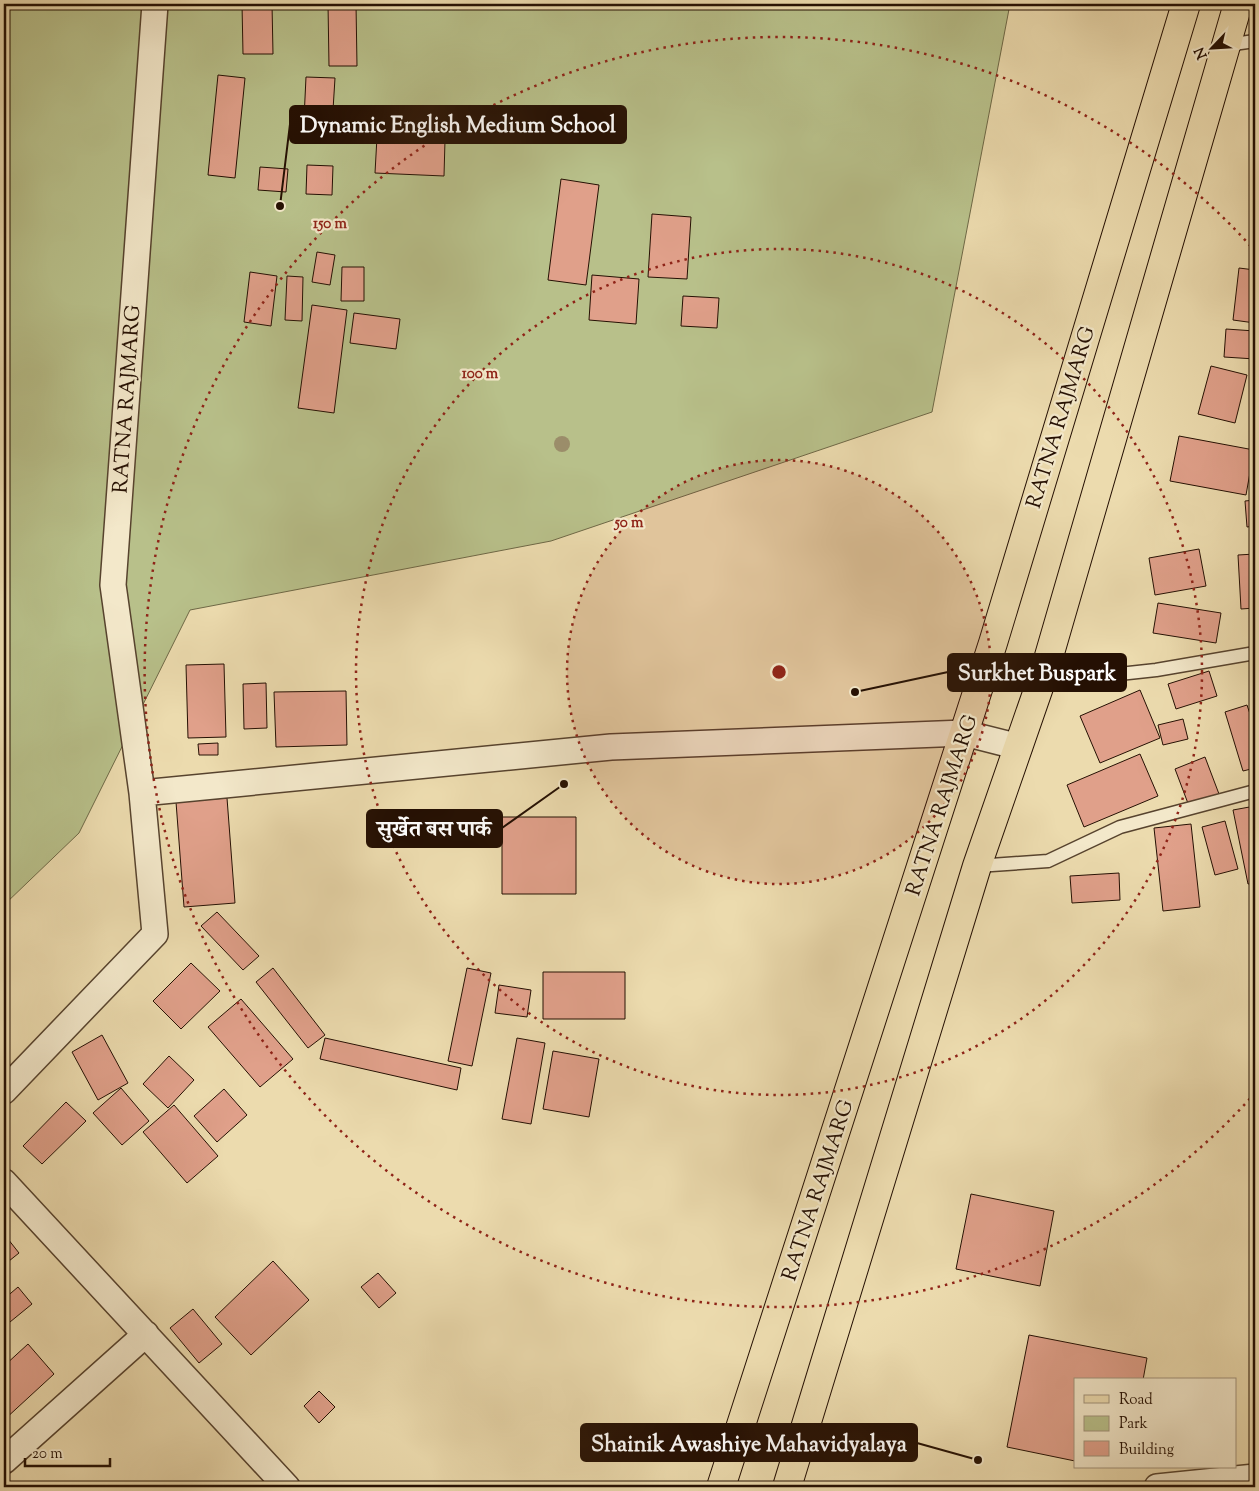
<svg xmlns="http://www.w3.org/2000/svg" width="1259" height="1491" font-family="'Sorts Mill Goudy','Noto Serif Devanagari',serif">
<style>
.green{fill:#b8c08a;stroke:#6e6846}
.building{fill:#e0a08a;stroke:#251003}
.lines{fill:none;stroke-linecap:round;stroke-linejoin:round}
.service-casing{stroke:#57432e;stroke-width:15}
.minor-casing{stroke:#57432e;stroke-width:28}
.primary-casing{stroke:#251003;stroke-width:30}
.service{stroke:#f3e8ca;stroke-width:12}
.minor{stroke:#f3e8ca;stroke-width:25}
.primary{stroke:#ecdbae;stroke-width:28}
.tree{fill:#9b8d6a}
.ring{fill:none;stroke:#8f2418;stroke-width:2.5;stroke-dasharray:2.5 5}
.labels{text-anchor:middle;stroke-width:4.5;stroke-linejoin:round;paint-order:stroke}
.street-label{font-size:21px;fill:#251003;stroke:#f3e8ca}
.centre{fill:#8f2418;stroke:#f3e8ca;stroke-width:2.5}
.ring-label{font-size:15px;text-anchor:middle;font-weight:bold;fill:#8f2418;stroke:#f3e8ca;stroke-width:4.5;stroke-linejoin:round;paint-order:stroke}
.leader{fill:none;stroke:#251003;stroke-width:2}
.callout-dot{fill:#251003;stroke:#f3e8ca;stroke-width:2}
.callout{fill:#251003;stroke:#251003;stroke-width:2}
.callout-label{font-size:22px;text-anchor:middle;font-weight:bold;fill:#fff}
</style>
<rect width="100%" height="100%" fill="#ecdbae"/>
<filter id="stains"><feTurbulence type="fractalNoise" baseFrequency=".004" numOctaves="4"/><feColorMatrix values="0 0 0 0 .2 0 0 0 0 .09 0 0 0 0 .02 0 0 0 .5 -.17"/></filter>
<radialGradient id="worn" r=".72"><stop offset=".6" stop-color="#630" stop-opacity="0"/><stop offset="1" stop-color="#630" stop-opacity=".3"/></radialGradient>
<!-- green -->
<path class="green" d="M 4,4 L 1010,4 L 932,412 L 551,541 L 190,610 L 79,833 L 4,905 Z"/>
<!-- building -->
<path class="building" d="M 242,4 L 272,4 L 273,54 L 243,54 Z
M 328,4 L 356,4 L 357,66 L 329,66 Z
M 218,75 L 245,78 L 235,178 L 208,175 Z
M 306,77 L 335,78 L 331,142 L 303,140 Z
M 377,137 L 445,140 L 444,176 L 375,173 Z
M 307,165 L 333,166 L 332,195 L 306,194 Z
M 260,167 L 288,169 L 286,192 L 258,190 Z
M 561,179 L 599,185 L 586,285 L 548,280 Z
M 652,214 L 691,217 L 687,279 L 648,277 Z
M 4,227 L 7,227 L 5,291 L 4,291 Z
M 317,252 L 335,255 L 330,285 L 312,282 Z
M 342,267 L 364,267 L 364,301 L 341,301 Z
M 1239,268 L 1255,270 L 1255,323 L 1233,320 Z
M 250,272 L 277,276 L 271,326 L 244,322 Z
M 592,275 L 639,279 L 636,324 L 589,320 Z
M 287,276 L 303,277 L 302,321 L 285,320 Z
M 683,296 L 719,298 L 717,328 L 681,326 Z
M 312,305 L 347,310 L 334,413 L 298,408 Z
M 354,313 L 400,319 L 396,349 L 350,343 Z
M 1226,329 L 1255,331 L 1255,359 L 1224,357 Z
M 1211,366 L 1247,375 L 1235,423 L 1198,414 Z
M 1179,436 L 1254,450 L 1246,495 L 1170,481 Z
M 1255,500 L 1255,526 L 1247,527 L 1245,501 Z
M 1199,549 L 1206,586 L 1155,595 L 1149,558 Z
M 1255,554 L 1255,608 L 1241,609 L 1238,555 Z
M 1158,603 L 1221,613 L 1216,643 L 1153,633 Z
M 224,664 L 226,737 L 188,738 L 186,665 Z
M 1209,671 L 1217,696 L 1176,709 L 1168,684 Z
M 266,683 L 267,728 L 244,729 L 243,684 Z
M 1140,690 L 1160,738 L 1100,763 L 1080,716 Z
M 346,691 L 347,745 L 276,747 L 274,692 Z
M 1247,705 L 1255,729 L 1255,768 L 1243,771 L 1225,712 Z
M 1183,719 L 1188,739 L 1163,745 L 1158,725 Z
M 218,743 L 218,755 L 199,755 L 198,744 Z
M 1140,754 L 1158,796 L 1084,827 L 1067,785 Z
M 1205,757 L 1219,794 L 1189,806 L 1175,769 Z
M 227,798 L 235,903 L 184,907 L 176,802 Z
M 1255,806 L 1255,883 L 1248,884 L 1233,810 Z
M 502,817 L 576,817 L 576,894 L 502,894 Z
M 1225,821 L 1238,869 L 1215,875 L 1202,827 Z
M 1191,824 L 1200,907 L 1163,911 L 1154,828 Z
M 1119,873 L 1120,900 L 1072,903 L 1070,876 Z
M 217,912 L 259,956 L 243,970 L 201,926 Z
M 191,963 L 220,991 L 181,1029 L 153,1001 Z
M 273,968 L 325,1035 L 308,1048 L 256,982 Z
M 467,968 L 491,973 L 472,1066 L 448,1061 Z
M 543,972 L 625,972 L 625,1019 L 543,1019 Z
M 499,985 L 531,990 L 527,1017 L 495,1013 Z
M 241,999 L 293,1059 L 260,1087 L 208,1027 Z
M 102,1035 L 128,1083 L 98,1100 L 72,1052 Z
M 325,1038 L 461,1068 L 457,1090 L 320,1059 Z
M 517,1038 L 545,1043 L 531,1124 L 502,1119 Z
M 553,1051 L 599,1059 L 589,1117 L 543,1109 Z
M 169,1056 L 194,1080 L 168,1108 L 143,1084 Z
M 121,1088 L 149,1121 L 122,1145 L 93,1113 Z
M 224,1089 L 247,1115 L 217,1142 L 194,1116 Z
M 66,1102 L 86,1121 L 42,1164 L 23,1146 Z
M 174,1105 L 218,1156 L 187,1183 L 143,1132 Z
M 971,1194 L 1054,1211 L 1040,1286 L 956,1269 Z
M 4,1234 L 19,1253 L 4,1265 Z
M 273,1261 L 309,1300 L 251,1355 L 215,1317 Z
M 378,1273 L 396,1293 L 379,1308 L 361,1287 Z
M 18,1287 L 32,1304 L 10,1322 L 4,1314 L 4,1299 Z
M 193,1309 L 222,1344 L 199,1363 L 170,1328 Z
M 1029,1335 L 1147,1358 L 1143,1380 L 1075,1380 L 1075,1461 L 1007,1447 Z
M 28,1344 L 54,1374 L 4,1420 L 4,1366 Z
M 319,1391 L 335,1407 L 319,1423 L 304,1406 Z"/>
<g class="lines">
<defs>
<path id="service" d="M 1226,45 L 1255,41
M 1045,670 L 1101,676 L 1156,670 L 1255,653
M 977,866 L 1048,861 L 1120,827 L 1255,791"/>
<path id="minor" d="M 142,793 L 113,585 L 155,4
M 4,1091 L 155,934 L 142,793 L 611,747 L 964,733 L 1019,747
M 4,1182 L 287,1487
M 4,1461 L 146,1334
M 1157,1487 L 1255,1477"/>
<path id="primary" d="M 721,1487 L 993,643 L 1186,4
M 787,1487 L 977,866 L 1045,670 L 1238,4"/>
</defs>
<!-- service casing -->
<use href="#service" class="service-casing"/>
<!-- minor casing -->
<use href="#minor" class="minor-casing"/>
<!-- primary casing -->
<use href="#primary" class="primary-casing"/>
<!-- service -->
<use href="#service" class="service"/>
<!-- minor -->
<use href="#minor" class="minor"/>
<!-- primary -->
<use href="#primary" class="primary"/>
</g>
<!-- trees -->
<circle class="tree" cx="562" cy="444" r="8"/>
<!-- distance rings -->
<circle cx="779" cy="672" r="212" fill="#8f2418" fill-opacity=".12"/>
<g class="ring">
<circle cx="779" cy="672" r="212"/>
<circle cx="779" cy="672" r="423"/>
<path d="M1255 1093A635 635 0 1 1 1255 251"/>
</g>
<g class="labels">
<!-- street labels -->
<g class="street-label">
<text transform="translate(126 399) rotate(-86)" y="7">RATNA RAJMARG</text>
<text transform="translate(1060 417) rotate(-73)" y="7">RATNA RAJMARG</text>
<text transform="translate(941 805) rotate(-72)" y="7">RATNA RAJMARG</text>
<text transform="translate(817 1190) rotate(-72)" y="7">RATNA RAJMARG</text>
</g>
</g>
<circle cx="779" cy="672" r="8" class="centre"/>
<g class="ring-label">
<text x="330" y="228">150 m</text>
<text x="480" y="378">100 m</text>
<text x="629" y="527">50 m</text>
</g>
<!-- callouts -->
<path class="leader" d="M280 206L290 124M855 692L948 672M564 784L502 828M978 1460L917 1443"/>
<g class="callout-dot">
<circle cx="280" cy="206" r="5"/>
<circle cx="855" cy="692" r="5"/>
<circle cx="564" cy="784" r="5"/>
<circle cx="978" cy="1460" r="5"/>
</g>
<g class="callout">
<rect x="290" y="106" width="336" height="37" rx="5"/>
<rect x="948" y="654" width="178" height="37" rx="5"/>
<rect x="367" y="810" width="135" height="37" rx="5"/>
<rect x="581" y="1424" width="336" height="37" rx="5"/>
</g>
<g class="callout-label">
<text x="458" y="132">Dynamic English Medium School</text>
<text x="1037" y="680">Surkhet Buspark</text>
<text x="434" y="836">सुर्खेत बस पार्क</text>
<text x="749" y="1451">Shainik Awashiye Mahavidyalaya</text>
</g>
<!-- margin -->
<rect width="1259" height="1491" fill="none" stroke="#ecdbae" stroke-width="20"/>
<rect x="5" y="5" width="1249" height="1481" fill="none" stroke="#251003" stroke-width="2.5"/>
<rect x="10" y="10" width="1239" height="1471" fill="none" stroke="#251003"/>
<!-- legend -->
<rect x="1074" y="1378" width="162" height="90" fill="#f3e8ca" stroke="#a1927a"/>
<rect x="1084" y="1395" width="25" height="8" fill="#ecdbae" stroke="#a1927a"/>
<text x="1119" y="1404" font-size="15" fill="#251003">Road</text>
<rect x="1084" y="1416" width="25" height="15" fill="#b8c08a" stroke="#a1927a"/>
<text x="1119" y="1428" font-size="15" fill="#251003">Park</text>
<rect x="1084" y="1441" width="25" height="15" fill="#e0a08a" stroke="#a1927a"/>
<text x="1119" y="1454" font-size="15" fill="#251003">Building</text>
<!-- north arrow -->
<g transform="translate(1212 48) rotate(245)" stroke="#f3e8ca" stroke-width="4" paint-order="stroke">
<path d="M0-4L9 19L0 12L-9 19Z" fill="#251003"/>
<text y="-8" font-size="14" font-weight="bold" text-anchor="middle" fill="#251003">N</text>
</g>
<!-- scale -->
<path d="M25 1458v8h85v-8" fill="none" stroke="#251003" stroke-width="2.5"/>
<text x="32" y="1458" font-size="15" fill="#251003" stroke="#f3e8ca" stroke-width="4" paint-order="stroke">20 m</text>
<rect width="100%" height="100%" filter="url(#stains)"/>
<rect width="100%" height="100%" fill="url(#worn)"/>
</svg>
